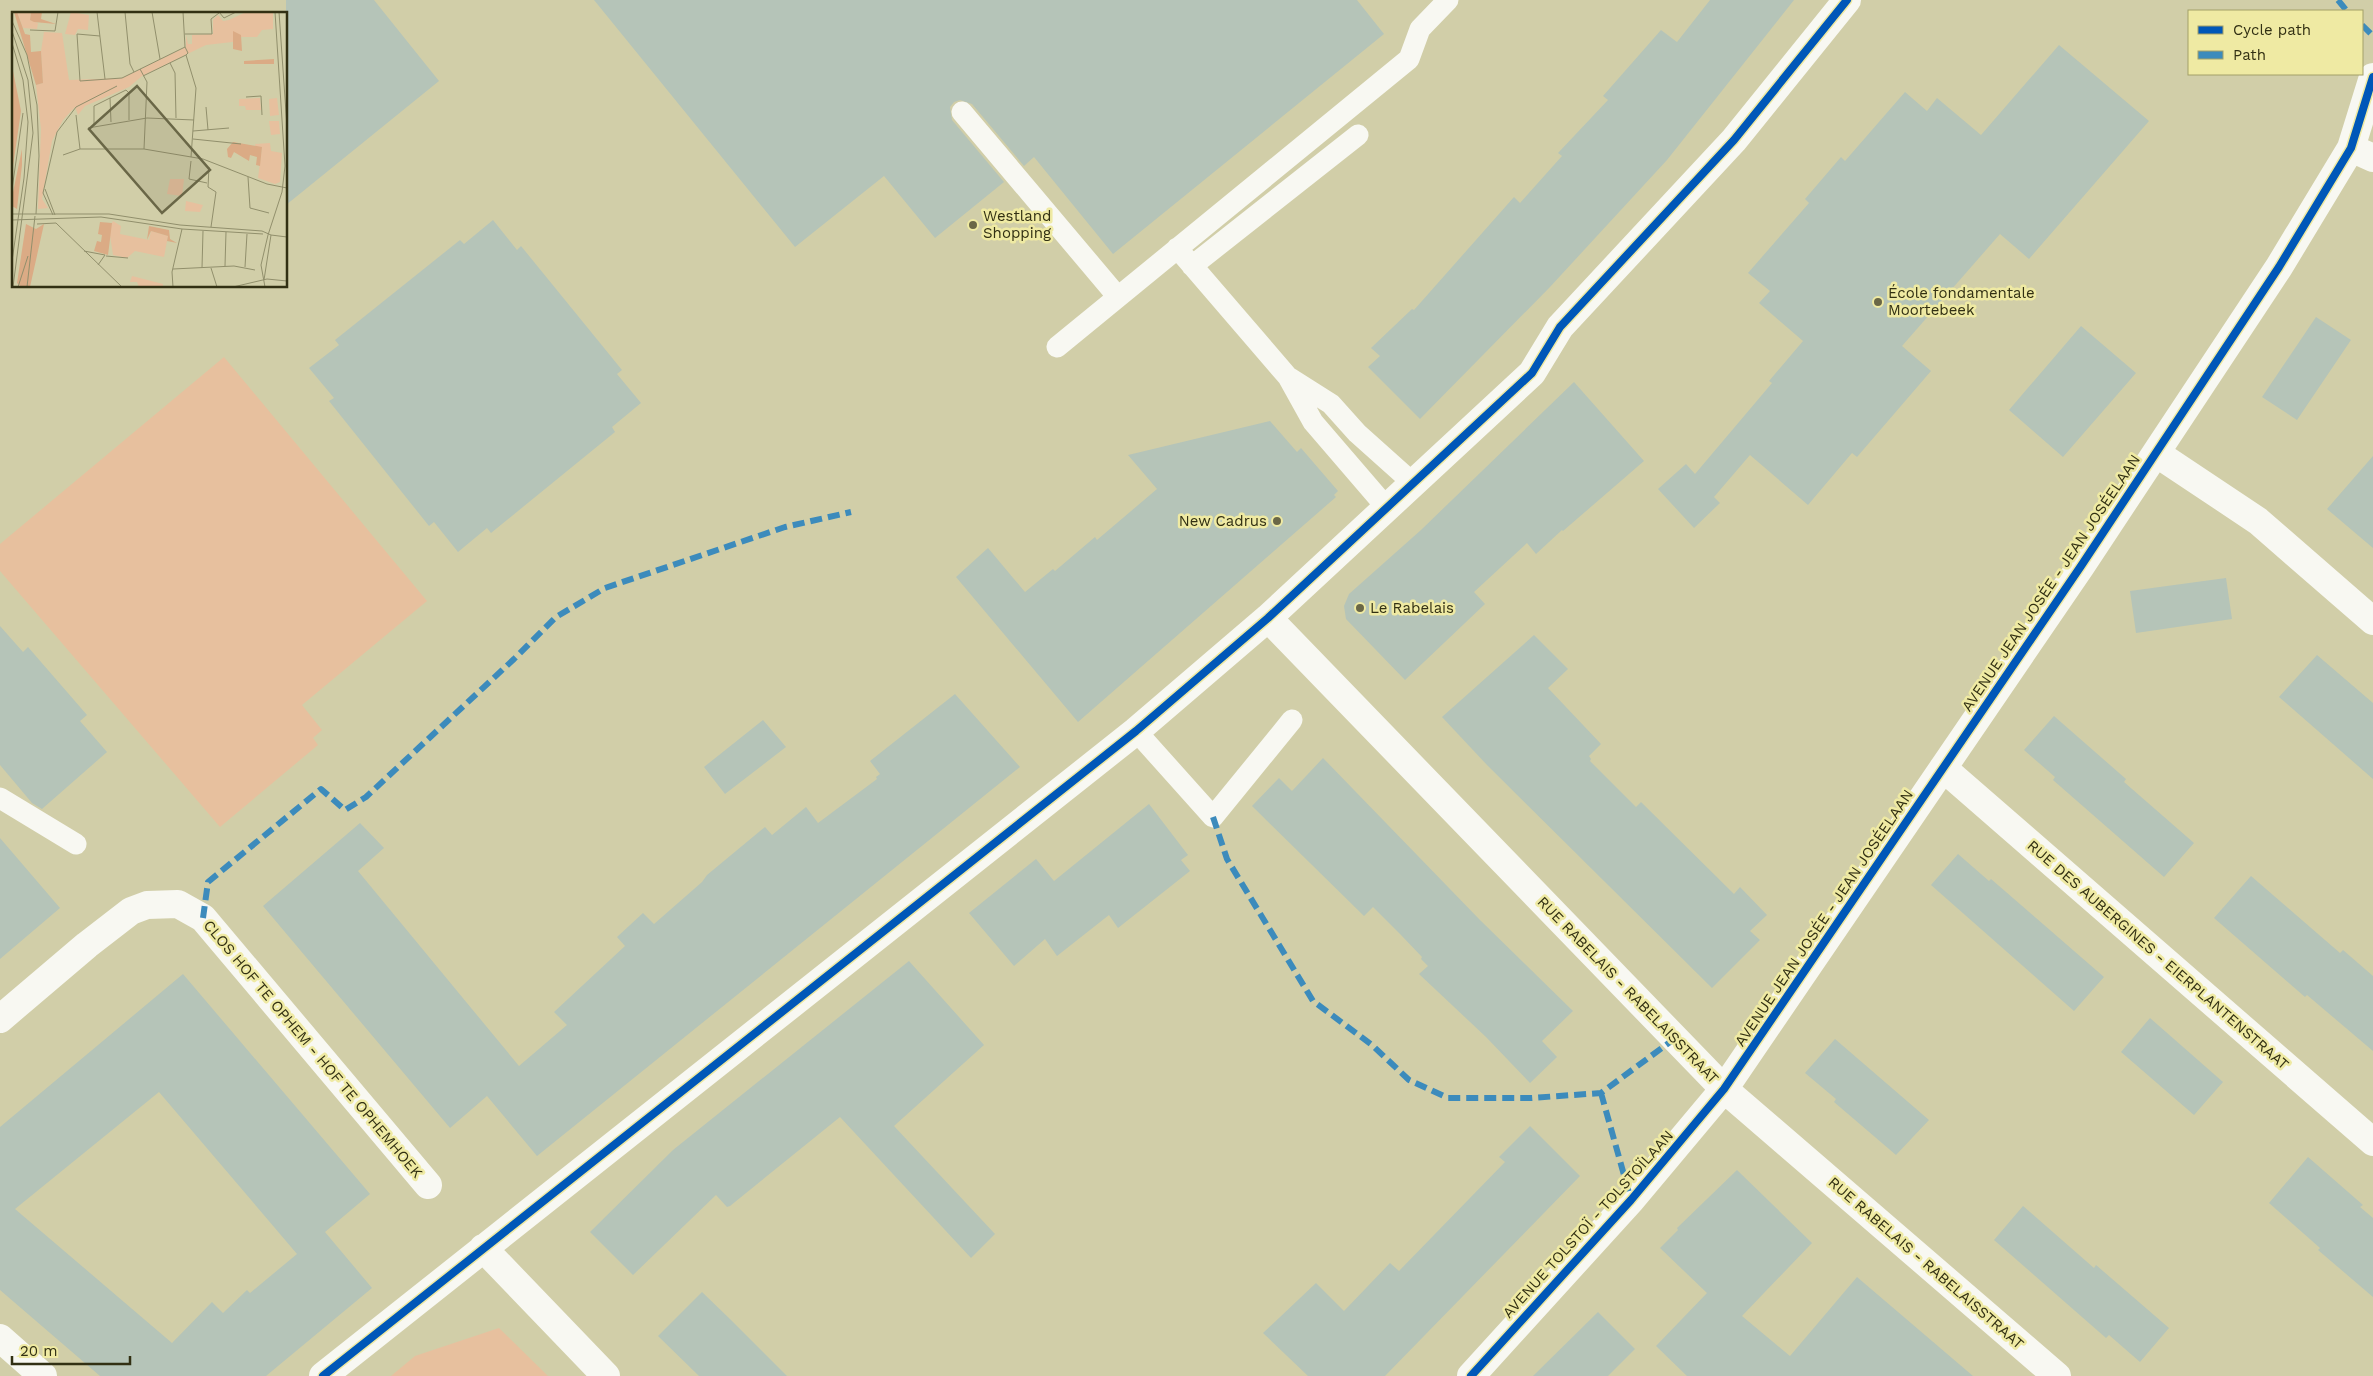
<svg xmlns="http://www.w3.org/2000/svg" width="2373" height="1376" font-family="'Work Sans',sans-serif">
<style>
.green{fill:#e7c09e}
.building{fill:#b5c4b8;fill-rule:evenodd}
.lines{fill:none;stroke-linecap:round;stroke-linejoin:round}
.service{stroke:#f8f8f2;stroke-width:21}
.minor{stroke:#f8f8f2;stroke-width:28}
.quiet{stroke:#3c8bbc;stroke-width:6;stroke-dasharray:12 6;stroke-linecap:butt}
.cycleway-casing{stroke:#efeaa3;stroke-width:11}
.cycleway{stroke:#0057b8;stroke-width:8}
.poi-dot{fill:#6a6747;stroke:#efeaa3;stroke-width:2}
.labels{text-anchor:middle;stroke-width:5;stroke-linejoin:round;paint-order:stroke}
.poi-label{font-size:15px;fill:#323013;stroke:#efeaa3;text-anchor:start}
.street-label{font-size:15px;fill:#323013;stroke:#efeaa3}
.inset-road{fill:none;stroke:#918f6c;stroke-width:1}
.view{fill:#6a6747;fill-opacity:0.15;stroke:#6a6747;stroke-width:2.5}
.inset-edge{fill:none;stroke:#323013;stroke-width:2.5}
</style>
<rect width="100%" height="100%" fill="#d1cea8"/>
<!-- green -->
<path class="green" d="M 224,357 L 427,601 L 302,705 L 322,730 L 313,738 L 318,745 L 220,827 L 0,571 L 0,544 Z
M 499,1328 L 548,1376 L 391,1376 L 415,1356 Z"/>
<!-- building -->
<path class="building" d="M 286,0 L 374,0 L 439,81 L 286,205 Z
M 594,0 L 1357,0 L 1384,34 L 1113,254 L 1034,157 L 1024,166 L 972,104 L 960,100 L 954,102 L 950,107 L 952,120 L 1004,182 L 935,238 L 884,176 L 795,247 Z
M 1710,0 L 1794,0 L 1667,160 L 1550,287 L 1420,419 L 1368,367 L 1380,356 L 1371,348 L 1412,309 L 1414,310 L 1514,197 L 1520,203 L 1562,156 L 1558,153 L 1608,100 L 1603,96 L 1661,30 L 1677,42 Z
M 2059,45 L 2149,121 L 2029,259 L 2000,234 L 1902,346 L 1931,371 L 1857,457 L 1852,453 L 1808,505 L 1750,455 L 1714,497 L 1720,503 L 1694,528 L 1658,489 L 1686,464 L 1695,474 L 1772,383 L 1769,381 L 1803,341 L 1759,303 L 1770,291 L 1748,273 L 1809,203 L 1805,199 L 1841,157 L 1845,161 L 1905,92 L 1927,111 L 1937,98 L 1981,135 Z
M 493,220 L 517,250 L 521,246 L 622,370 L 617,374 L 641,403 L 612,427 L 615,432 L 491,533 L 487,528 L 458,552 L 434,522 L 429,526 L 329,401 L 334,398 L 309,368 L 339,345 L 335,340 L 460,240 L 464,244 Z
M 2316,317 L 2351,340 L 2297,420 L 2262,397 Z
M 2081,326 L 2136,373 L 2063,457 L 2009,410 Z
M 1574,382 L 1644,461 L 1563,531 L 1562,530 L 1536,554 L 1527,543 L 1474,592 L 1485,604 L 1405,680 L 1346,619 L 1344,606 L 1349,594 L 1421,530 Z
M 1270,421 L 1297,452 L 1301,448 L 1338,491 L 1334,495 L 1336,497 L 1078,722 L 956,577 L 988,548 L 1025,592 L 1053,569 L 1055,571 L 1095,537 L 1097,540 L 1157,489 L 1128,455 Z
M 2373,456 L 2373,548 L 2327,509 Z
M 2226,578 L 2232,619 L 2136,633 L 2130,591 Z
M 0,626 L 23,652 L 28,647 L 87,715 L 80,721 L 107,752 L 42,809 L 32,803 L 0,765 Z
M 1534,635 L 1568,669 L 1548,688 L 1601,744 L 1589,756 L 1591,759 L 1590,761 L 1636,807 L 1641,802 L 1734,894 L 1740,887 L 1767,915 L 1750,931 L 1760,940 L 1712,988 L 1487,765 L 1442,717 Z
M 2317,655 L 2373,703 L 2373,779 L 2279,697 Z
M 955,694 L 1020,767 L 537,1156 L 487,1096 L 450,1128 L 263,906 L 360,823 L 384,848 L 358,871 L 519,1066 L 567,1025 L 554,1012 L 625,946 L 617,937 L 643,913 L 654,924 L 702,882 L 707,875 L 765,827 L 772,835 L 806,807 L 818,823 L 877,779 L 876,777 L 880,774 L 870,761 Z
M 2054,716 L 2126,779 L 2124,782 L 2194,843 L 2164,877 L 2053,780 L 2055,777 L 2024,750 Z
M 763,720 L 786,747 L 725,794 L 704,767 Z
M 1323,758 L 1480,920 L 1573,1011 L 1542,1041 L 1557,1057 L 1530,1083 L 1486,1037 L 1419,974 L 1428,966 L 1421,959 L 1422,957 L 1401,935 L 1373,907 L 1364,916 L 1252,806 L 1279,778 L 1292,791 Z
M 1149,804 L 1188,855 L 1181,860 L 1190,871 L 1118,928 L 1109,915 L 1057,956 L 1045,939 L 1014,966 L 969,913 L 1036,859 L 1054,881 Z
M 0,838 L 60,908 L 0,959 Z
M 1958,854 L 1989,881 L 1991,879 L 2104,977 L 2074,1011 L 1931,885 Z
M 2251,876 L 2340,953 L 2343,950 L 2373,976 L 2373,1051 L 2307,995 L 2305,997 L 2214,918 Z
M 909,961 L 984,1045 L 894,1126 L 995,1234 L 971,1258 L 840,1117 L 730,1206 L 727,1207 L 716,1195 L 633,1275 L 590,1232 L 673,1150 Z
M 183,974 L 370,1194 L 325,1232 L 372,1288 L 266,1376 L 100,1376 L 0,1290 L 0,1127 ZM 159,1092 L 297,1254 L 250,1293 L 247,1290 L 223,1313 L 212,1302 L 172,1343 L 15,1209 Z
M 2150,1018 L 2223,1082 L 2194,1115 L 2121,1052 Z
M 1835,1039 L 1929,1120 L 1896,1155 L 1834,1102 L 1836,1099 L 1805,1073 Z
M 1530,1126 L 1580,1176 L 1385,1376 L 1308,1376 L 1263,1333 L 1316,1283 L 1344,1311 L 1390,1263 L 1399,1271 L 1505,1162 L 1499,1157 Z
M 2308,1157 L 2363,1205 L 2360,1207 L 2373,1218 L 2373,1297 L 2318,1250 L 2320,1248 L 2269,1203 Z
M 1737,1170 L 1812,1243 L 1742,1316 L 1790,1356 L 1857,1277 L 1973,1376 L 1687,1376 L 1656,1346 L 1707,1293 L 1660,1248 L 1678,1230 L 1677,1228 Z
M 2023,1206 L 2094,1268 L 2096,1265 L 2169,1328 L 2140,1362 L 2109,1335 L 2106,1338 L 1994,1240 Z
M 702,1292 L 731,1320 L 787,1376 L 699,1376 L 658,1336 Z
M 1598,1312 L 1635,1349 L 1608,1376 L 1533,1376 Z"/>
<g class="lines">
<!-- service -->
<path class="service" d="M 962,112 L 1118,297
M 1177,248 L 1288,377 L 1313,422 L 1387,508
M 1192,266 L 1358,135
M 1057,347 L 1409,59 L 1420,29 L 1448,0
M 1290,378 L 1331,404 L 1357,433 L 1414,484
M 1136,731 L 1213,817 L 1292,720
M 0,798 L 76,844"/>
<!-- minor -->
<path class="minor" d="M 2351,148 L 2373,158
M 2156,453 L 2258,521 L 2373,621
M 1268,618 L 1724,1089 L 2057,1376
M 1943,768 L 2373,1142
M 0,1019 L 87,945 L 131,911 L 147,905 L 178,904 L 203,918 L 428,1185
M 483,1248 L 606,1376
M 0,1338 L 43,1376
M 323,1376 L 1136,731 L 1268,618 L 1532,373 L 1560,327 L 1734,140 L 1847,0
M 1471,1376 L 1631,1200 L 1724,1089 L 2081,566 L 2279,267 L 2351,148 L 2373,77"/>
<!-- quiet -->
<path class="quiet" d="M 2338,0 L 2347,11
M 2362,25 L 2373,36
M 1213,817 L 1227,859 L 1313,1001 L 1372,1045 L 1409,1080 L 1448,1098 L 1531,1098 L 1601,1093 L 1674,1039
M 203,918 L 208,882 L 321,789 L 345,810 L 366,797 L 514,659 L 556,617 L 605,588 L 785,527 L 851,512
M 1601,1093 L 1631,1200"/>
<defs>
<path id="cycleway" d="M 323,1376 L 1136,731 L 1268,618 L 1532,373 L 1560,327 L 1734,140 L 1847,0
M 1471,1376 L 1631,1200 L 1724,1089 L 2081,566 L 2279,267 L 2351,148 L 2373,77"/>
</defs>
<!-- cycleway casing -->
<use href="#cycleway" class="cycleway-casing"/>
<!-- cycleway -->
<use href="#cycleway" class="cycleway"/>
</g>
<!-- markers -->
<g class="poi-dot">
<circle cx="973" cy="225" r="5"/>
<circle cx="1878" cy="302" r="5"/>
<circle cx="1277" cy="521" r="5"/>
<circle cx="1360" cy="608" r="5"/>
</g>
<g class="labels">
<!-- poi labels -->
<g class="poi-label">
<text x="983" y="221">Westland<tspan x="983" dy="17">Shopping</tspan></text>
<text x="1888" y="298">École fondamentale<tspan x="1888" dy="17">Moortebeek</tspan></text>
<text x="1267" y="526" text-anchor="end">New Cadrus</text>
<text x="1370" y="613">Le Rabelais</text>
</g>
<!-- street labels -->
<g class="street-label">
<text transform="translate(2051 583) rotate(-56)" y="5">AVENUE JEAN JOSÉE - JEAN JOSÉELAAN</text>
<text transform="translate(1824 918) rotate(-56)" y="5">AVENUE JEAN JOSÉE - JEAN JOSÉELAAN</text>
<text transform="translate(2158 955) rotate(41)" y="5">RUE DES AUBERGINES - EIERPLANTENSTRAAT</text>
<text transform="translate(1628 990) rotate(46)" y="5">RUE RABELAIS - RABELAISSTRAAT</text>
<text transform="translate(313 1049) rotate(50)" y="5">CLOS HOF TE OPHEM - HOF TE OPHEMHOEK</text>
<text transform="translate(1588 1224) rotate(-48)" y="5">AVENUE TOLSTOÏ - TOLSTOÏLAAN</text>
<text transform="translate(1926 1263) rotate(41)" y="5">RUE RABELAIS - RABELAISSTRAAT</text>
</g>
</g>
<!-- overview -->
<g transform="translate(12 12)">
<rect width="275" height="275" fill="#d1cea8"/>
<path d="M 5,0 L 19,0 L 18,8 L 26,11 L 25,17 L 11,16 ZM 59,0 L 77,3 L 76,18 L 66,17 L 63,23 L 53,22 ZM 234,0 L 261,0 L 261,17 L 250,18 L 245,25 L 229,25 L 229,29 L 194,33 L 130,64 L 117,75 L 73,94 L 66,103 L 63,95 L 51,108 L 40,129 L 30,187 L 36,196 L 26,197 L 29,117 L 24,73 L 31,71 L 29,39 L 32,20 L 50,21 L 57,68 L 110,66 L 174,35 L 174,23 L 176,32 L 180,32 L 180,23 L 201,22 L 201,8 L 206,3 L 211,9 L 217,8 ZM 248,86 L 249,98 L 234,98 L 233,94 L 227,94 L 227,87 ZM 265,86 L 267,103 L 258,104 L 257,87 ZM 257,109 L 267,109 L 268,122 L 259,123 ZM 258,131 L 259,139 L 270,141 L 268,170 L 263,172 L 246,166 L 250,135 L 244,135 L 243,132 ZM 158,167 L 172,167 L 170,184 L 155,182 ZM 174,189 L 191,193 L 188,200 L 173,199 ZM 101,209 L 109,214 L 108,222 L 137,228 L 139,219 L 156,224 L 152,245 L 123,239 L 115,246 L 101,243 L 97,217 ZM 120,264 L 151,272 L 151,275 L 127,275 L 125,270 L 118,270 Z" fill="#e7c09e"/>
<path d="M 2,0 L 5,0 L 13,22 L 18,23 L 19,40 L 29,39 L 31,71 L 24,73 ZM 19,0 L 30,0 L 29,7 L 44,12 L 22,10 L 18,8 ZM 221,19 L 229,23 L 230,39 L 221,37 ZM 262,47 L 262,52 L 232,52 L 232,49 ZM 0,54 L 9,99 L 0,161 ZM 221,130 L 250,135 L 248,154 L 244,153 L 245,145 L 238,143 L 237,149 L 222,140 L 219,146 L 216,145 L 215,137 ZM 10,137 L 10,153 L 5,197 L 0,194 L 0,185 ZM 88,210 L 100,211 L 96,243 L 82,239 L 85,229 L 89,230 L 90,223 L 86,222 ZM 14,212 L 24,217 L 32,212 L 18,275 L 9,275 L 5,271 ZM 137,214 L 157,218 L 158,227 L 165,231 L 155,229 L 156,224 L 139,219 L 135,228 Z" fill="#dbab85"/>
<path class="inset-road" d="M 85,0 L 93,67M 113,0 L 118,52 L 122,60M 140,0 L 148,47M 171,0 L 173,35 L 176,41 L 174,43 L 184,76 L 179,145M 207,0 L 212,6 L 224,0M 267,0 L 275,115M 0,9 L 15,43 L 25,93 L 27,144 L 24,202M 18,18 L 43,19 L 46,0M 0,19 L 16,68 L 21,121 L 1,275M 173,22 L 200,22 L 199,7 L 207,1M 88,24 L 65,22 L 68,69 L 110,66 L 173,35M 0,31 L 11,68 L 16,110 L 12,166 L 0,249M 158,51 L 163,61 L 164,106M 128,57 L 135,70 L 132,137M 131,64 L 174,43M 234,85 L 249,84 L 250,103M 98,86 L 99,110M 194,95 L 196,118M 64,103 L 68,137M 82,113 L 82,94 L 114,78 L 117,81 L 117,108M 76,116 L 135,106 L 182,108M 181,119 L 217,116M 181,127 L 229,132M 51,143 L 68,137 L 132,137 L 191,147 L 255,172 L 275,176M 179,149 L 177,167 L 195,171M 197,155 L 196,175 L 204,180 L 199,215M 236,165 L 238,196 L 257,201M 0,177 L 11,101M 33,177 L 43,203M 0,202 L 97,202 L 168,213 L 250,219 L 259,223M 41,203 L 31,181 L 45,120 L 64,95 L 105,74M 0,208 L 89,205 L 170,217 L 251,222M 25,212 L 44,211 L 110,275M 256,223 L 270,180 L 273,154 L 263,0M 72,239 L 93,243 L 86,253M 94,244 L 116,246M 213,254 L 214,220M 233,255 L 235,222M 190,256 L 191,219M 199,256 L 205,275M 161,257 L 222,254 L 243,258M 252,268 L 259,223 L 275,225M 6,275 L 16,244M 15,275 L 23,204M 161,275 L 160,260 L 170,217M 221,275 L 255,267 L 275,269M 253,275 L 249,253 L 256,223"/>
<path class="view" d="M 125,74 L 198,158 L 150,201 L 77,117 Z"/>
<rect width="275" height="275" class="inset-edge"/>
</g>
<!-- legend -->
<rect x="2188" y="10" width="175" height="65" fill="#efeaa3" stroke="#a3a069"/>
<rect x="2198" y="26" width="25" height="8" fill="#0057b8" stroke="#a3a069"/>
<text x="2233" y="35" font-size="15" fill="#323013">Cycle path</text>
<rect x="2198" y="51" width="25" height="8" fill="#3c8bbc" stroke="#a3a069"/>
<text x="2233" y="60" font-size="15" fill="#323013">Path</text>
<!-- scale -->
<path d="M12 1356v8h118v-8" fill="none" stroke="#323013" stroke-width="2.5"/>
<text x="20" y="1356" font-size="15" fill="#323013" stroke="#efeaa3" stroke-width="4" paint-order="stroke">20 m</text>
</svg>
